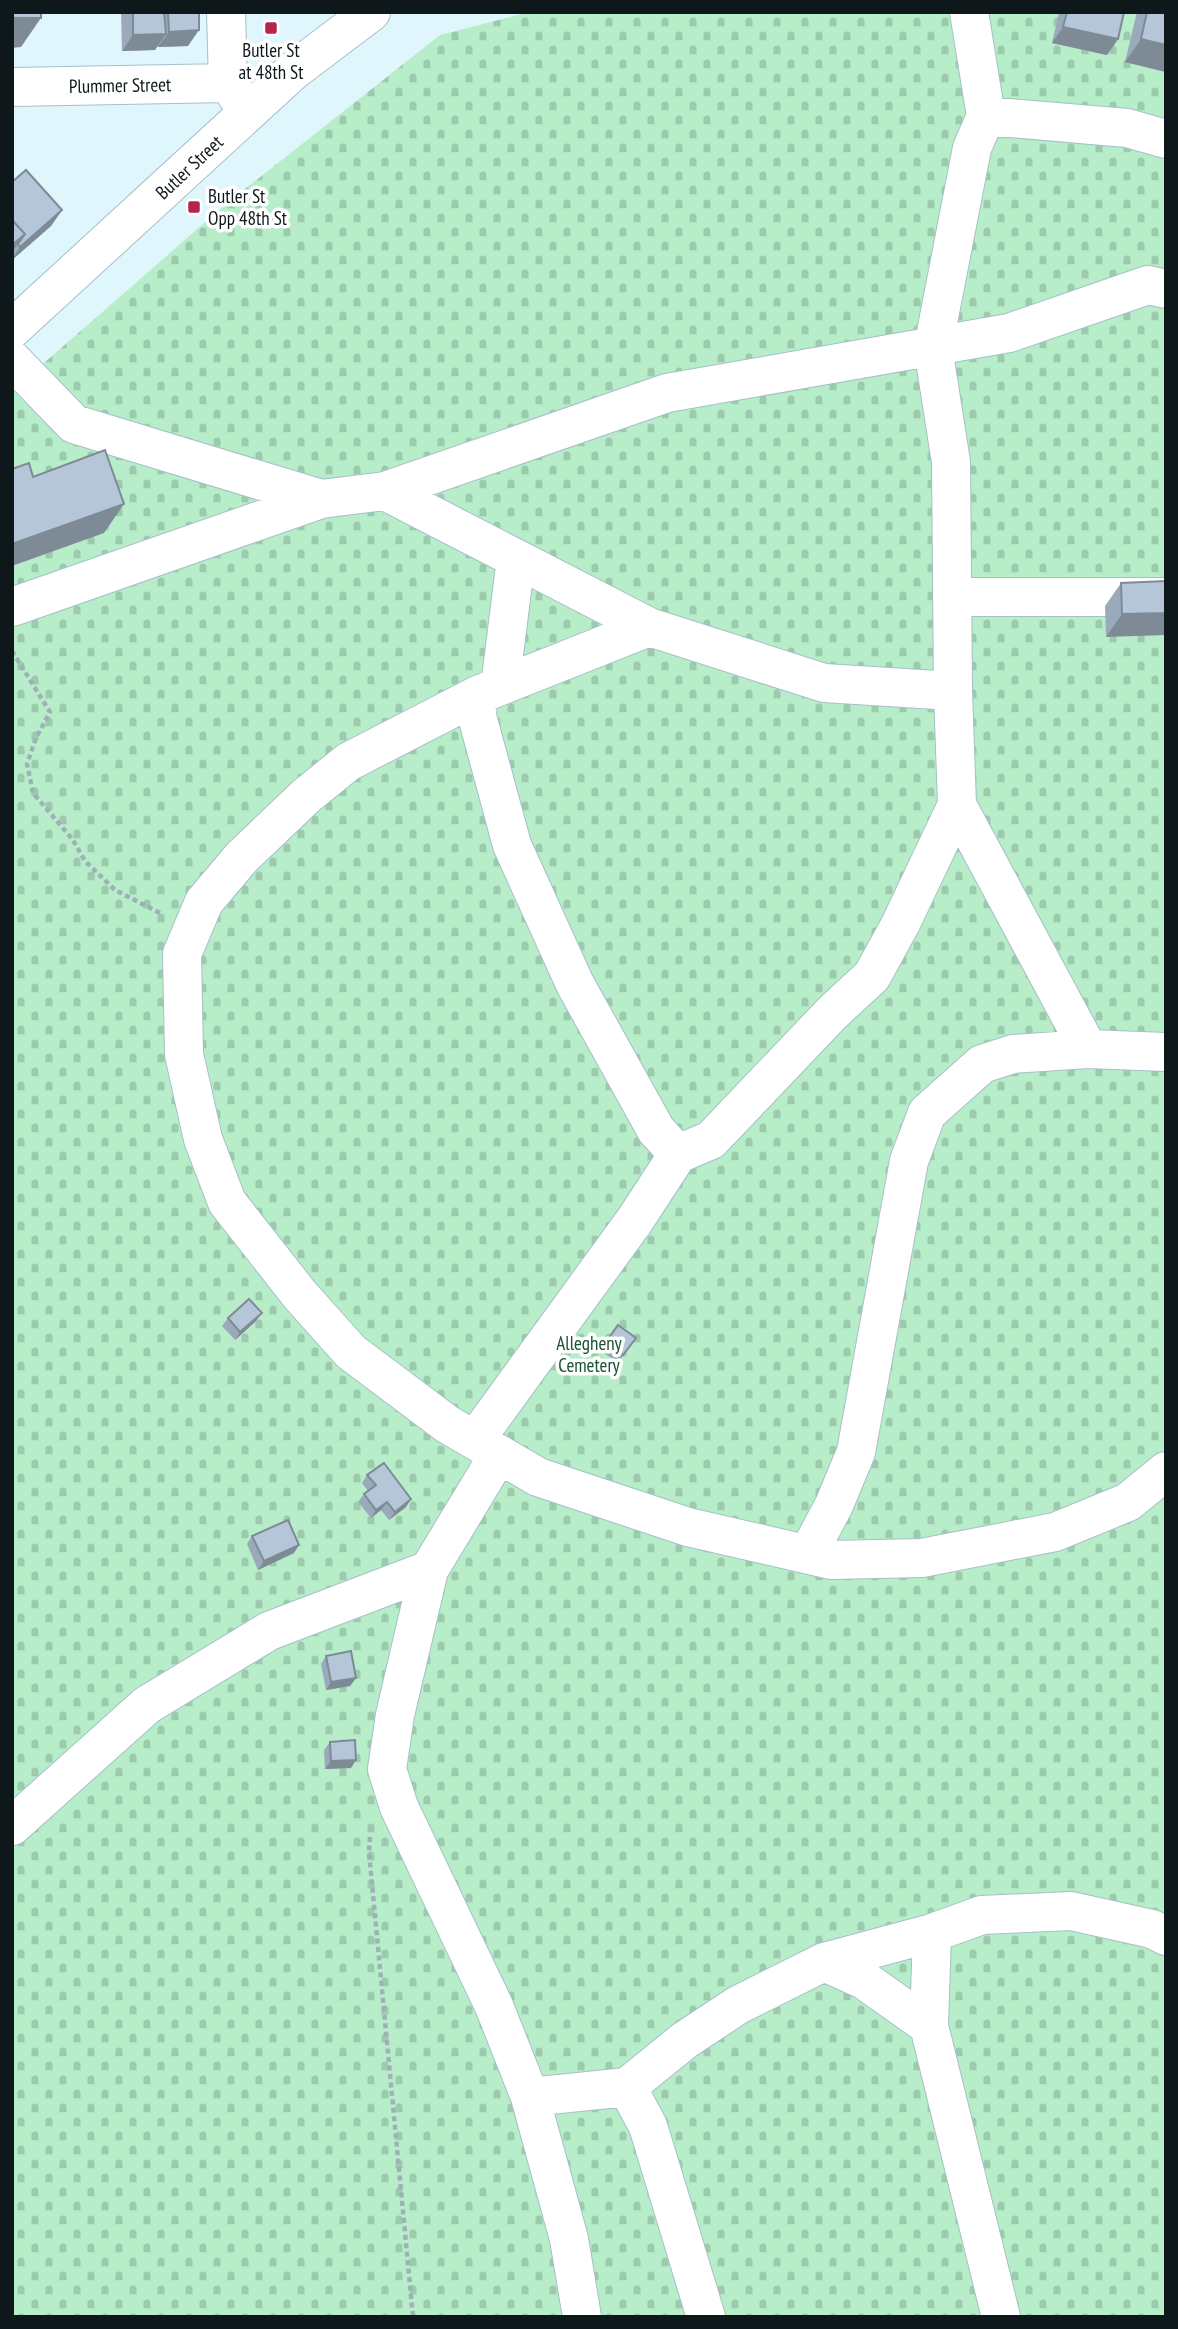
<svg xmlns="http://www.w3.org/2000/svg" width="1178" height="2329" font-family="'PT Sans Narrow',sans-serif">
<style>
.cemetery{fill:url(#cemetery-stones)}
.lines{fill:none;stroke-linecap:round;stroke-linejoin:round}
.minor-casing{stroke:#a5c0c9;stroke-width:40}
.major-casing{stroke:#a5c0c9;stroke-width:40}
.path{stroke:#9eb1b6;stroke-width:4.5;stroke-dasharray:5 3.5;stroke-linecap:butt}
.minor{stroke:#fff;stroke-width:38}
.major{stroke:#fff;stroke-width:38}
.wall{fill:#9baaba}
.shaded-wall{fill:#7e8b97}
.building{fill:#b4c6d8;stroke:#7e8b97;stroke-width:2}
.poi-dot{fill:#b5244a;stroke:#fff;stroke-width:2.5}
.labels{text-anchor:middle;stroke-width:7;stroke-linejoin:round;paint-order:stroke}
.poi-label{font-size:19px;fill:#0e181b;stroke:#fff}
.street-label{font-size:19px;fill:#0e181b;stroke:#fff}
.park-label{font-size:19px;fill:#185031;stroke:#fff}
</style>
<defs>
<pattern id="cemetery-stones" width="16" height="16" patternUnits="userSpaceOnUse" patternTransform="scale(1.75)"><rect width="16" height="16" fill="#b7edc9"/><path d="M2 7V4a2 2 0 0 1 4 0v3zM10 15v-3a2 2 0 0 1 4 0v3z" fill="#9ccaac"/></pattern>
</defs>
<rect width="100%" height="100%" fill="#e0f6fd"/>
<!-- cemetery -->
<path class="cemetery" d="M 529,12 L 1166,12 L 1166,2317 L 12,2317 L 12,391 L 226,204 L 440,35 Z"/>
<g class="lines">
<defs>
<path id="minor" d="M 226,12 L 228,83 L 242,103
M 969,12 L 986,116 L 972,148 L 933,348 L 951,462 L 953,691 L 957,805 L 1088,1049
M 12,87 L 228,83
M 986,116 L 1127,128 L 1166,139
M 12,360 L 74,424 L 321,499
M 385,491 L 649,627 L 824,683 L 953,691
M 952,597 L 1166,597
M 12,607 L 321,499 L 385,491 L 667,393 L 1009,333 L 1148,285 L 1166,289
M 649,627 L 478,695 L 477,716 L 512,845 L 575,984 L 656,1130 L 678,1154 L 711,1140 L 833,1012 L 872,976 L 901,923 L 957,805
M 500,686 L 516,559
M 478,695 L 348,762 L 306,796 L 242,857 L 204,902 L 182,954 L 184,1054 L 203,1139 L 227,1202 L 300,1295 L 351,1352 L 447,1424 L 538,1477 L 688,1527 L 831,1560 L 922,1558 L 1055,1532 L 1128,1502 L 1166,1471
M 475,1440 L 635,1220 L 678,1154
M 808,1554 L 834,1505 L 856,1452 L 909,1161 L 927,1113 L 982,1064 L 1013,1054 L 1088,1049 L 1166,1052
M 429,1570 L 395,1715 L 387,1769 L 399,1807 L 494,2006 L 530,2097 L 569,2239 L 582,2317
M 12,1826 L 147,1705 L 269,1631 L 429,1570 L 499,1454
M 932,1933 L 929,2026 L 1001,2317
M 824,1962 L 864,1980 L 929,2026
M 627,2087 L 648,2126 L 706,2317
M 530,2097 L 627,2087 L 685,2040 L 738,2005 L 824,1962 L 932,1933 L 982,1915 L 1071,1911 L 1152,1929 L 1166,1936"/>
<path id="major" d="M 12,329 L 293,71 L 371,12"/>
</defs>
<!-- minor casing -->
<use href="#minor" class="minor-casing"/>
<!-- major casing -->
<use href="#major" class="major-casing"/>
<!-- path -->
<path class="path" d="M 12,651 L 50,712 L 36,738 L 27,764 L 33,793 L 73,840 L 85,861 L 115,890 L 160,913
M 370,1837 L 369,1852 L 413,2317"/>
<!-- minor -->
<use href="#minor" class="minor"/>
<!-- major -->
<use href="#major" class="major"/>
</g>
<!-- wall -->
<path class="wall" d="M 121,12 L 199,12 L 188,46 L 158,47 L 158,45 L 155,50 L 122,51 Z
M 1059,12 L 1124,12 L 1118,39 L 1107,55 L 1052,43 Z
M 1137,12 L 1166,12 L 1166,72 L 1125,62 Z
M 12,182 L 62,210 L 51,226 L 12,260 Z
M 1166,581 L 1106,637 L 1105,606 L 1121,583 Z
M 228,1318 L 256,1321 L 235,1340 L 222,1326 Z
M 618,1325 L 636,1338 L 618,1363 L 600,1350 Z
M 367,1475 L 406,1507 L 389,1520 L 381,1510 L 371,1518 L 358,1502 L 364,1494 L 368,1491 L 362,1483 Z
M 252,1536 L 294,1553 L 258,1570 L 247,1544 Z
M 326,1656 L 356,1678 L 350,1686 L 326,1690 L 321,1664 Z
M 330,1742 L 351,1768 L 325,1769 L 324,1750 Z"/>
<!-- shaded-wall -->
<path class="shaded-wall" d="M 12,18 L 41,18 L 21,47 L 12,48 Z
M 1063,27 L 1118,39 L 1107,55 L 1052,43 Z
M 199,30 L 188,46 L 158,47 L 169,32 Z
M 166,34 L 155,50 L 122,51 L 133,35 Z
M 1141,39 L 1166,45 L 1166,72 L 1125,62 Z
M 62,210 L 51,226 L 12,260 L 20,247 Z
M 25,234 L 12,252 L 12,245 Z
M 124,504 L 104,533 L 12,566 L 12,544 Z
M 1166,613 L 1166,635 L 1106,637 L 1122,614 Z
M 262,1313 L 256,1321 L 235,1340 L 240,1332 Z
M 411,1499 L 406,1507 L 389,1520 L 395,1512 Z
M 387,1502 L 381,1510 L 371,1518 L 376,1510 Z
M 299,1545 L 294,1553 L 258,1570 L 264,1561 Z
M 356,1678 L 350,1686 L 326,1690 L 331,1682 Z
M 356,1760 L 351,1768 L 325,1769 L 331,1761 Z"/>
<!-- building -->
<path class="building" d="M 12,12 L 41,12 L 41,18 L 12,18 Z
M 133,12 L 164,12 L 166,34 L 133,35 Z
M 168,12 L 199,12 L 199,30 L 169,32 Z
M 1067,12 L 1124,12 L 1118,39 L 1063,27 Z
M 1147,12 L 1166,12 L 1166,45 L 1141,39 Z
M 26,170 L 62,210 L 20,247 L 18,244 L 25,234 L 12,220 L 12,182 Z
M 12,220 L 25,234 L 12,245 Z
M 105,450 L 124,504 L 12,544 L 12,469 L 29,463 L 33,477 Z
M 1166,581 L 1166,613 L 1122,614 L 1121,583 Z
M 249,1299 L 262,1313 L 240,1332 L 228,1318 Z
M 618,1325 L 636,1338 L 623,1355 L 606,1342 Z
M 384,1463 L 411,1499 L 395,1512 L 387,1502 L 376,1510 L 364,1494 L 376,1485 L 367,1475 Z
M 288,1520 L 299,1545 L 264,1561 L 252,1536 Z
M 351,1651 L 356,1678 L 331,1682 L 326,1656 Z
M 355,1740 L 356,1760 L 331,1761 L 330,1742 Z"/>
<!-- markers -->
<g class="poi-dot">
<rect x="264" y="21" width="14" height="14" rx="3.5"/>
<rect x="187" y="200" width="14" height="14" rx="3.5"/>
</g>
<g class="labels">
<!-- poi labels -->
<g class="poi-label">
<text x="271" y="57">Butler St<tspan x="271" dy="22">at 48th St</tspan></text>
<text x="208" y="203" text-anchor="start">Butler St<tspan x="208" dy="22">Opp 48th St</tspan></text>
</g>
<!-- street labels -->
<g class="street-label">
<text transform="translate(120 85) rotate(-1)" y="7">Plummer Street</text>
<text transform="translate(189 167) rotate(-43)" y="7">Butler Street</text>
</g>
<!-- park labels -->
<g class="park-label">
<text x="589" y="1350">Allegheny<tspan x="589" dy="22">Cemetery</tspan></text>
</g>
</g>
<!-- border -->
<rect width="1178" height="2329" fill="none" stroke="#0e181b" stroke-width="28"/>
</svg>
